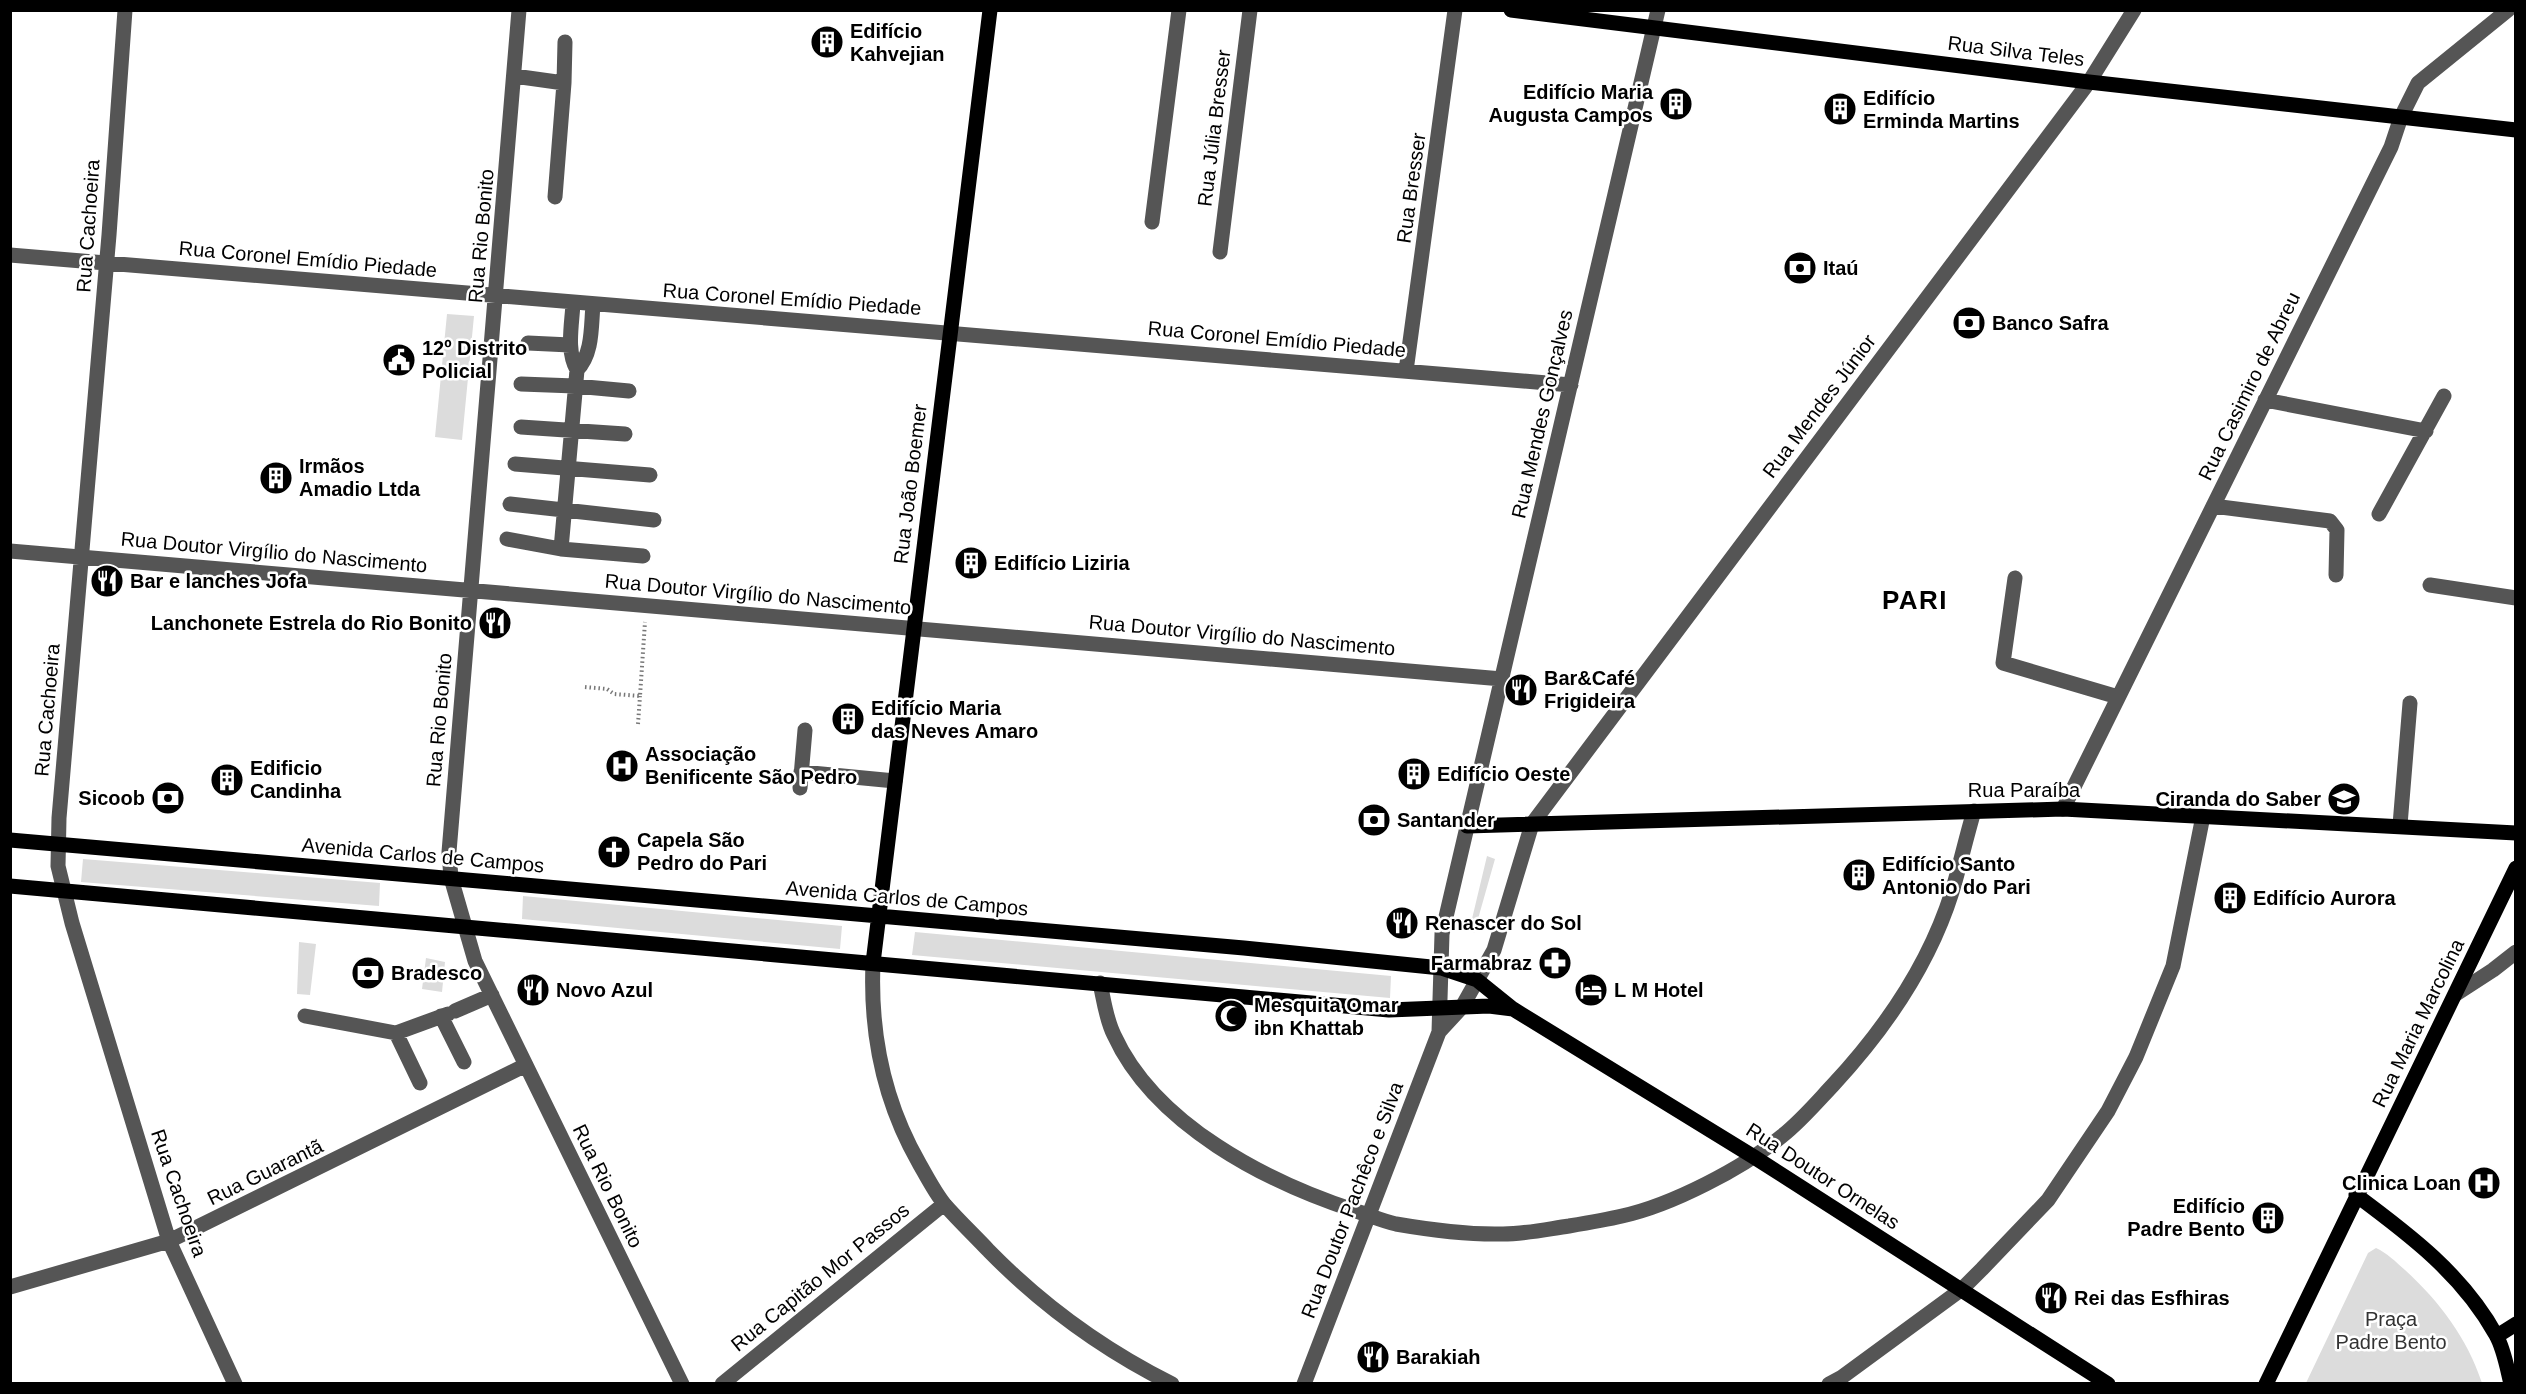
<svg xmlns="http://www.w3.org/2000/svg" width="2526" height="1394" font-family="Arial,sans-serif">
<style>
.green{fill:#dcdcdc}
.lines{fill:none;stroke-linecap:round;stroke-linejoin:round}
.path{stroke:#777;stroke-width:4;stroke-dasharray:1.5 3;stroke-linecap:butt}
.minor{stroke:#555;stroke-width:15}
.major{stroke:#000;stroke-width:15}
.labels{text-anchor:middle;stroke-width:5;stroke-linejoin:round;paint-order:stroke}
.poi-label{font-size:20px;font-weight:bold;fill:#000;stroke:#fff;text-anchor:start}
.street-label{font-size:20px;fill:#000;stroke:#fff}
.park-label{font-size:20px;fill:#333;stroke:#fff}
.district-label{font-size:26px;font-weight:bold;letter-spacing:1.5px;fill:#000;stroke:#fff}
</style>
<rect width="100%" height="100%" fill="#fff"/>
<!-- green -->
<path class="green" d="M 447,314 L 474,316 L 462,440 L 435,437 Z
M 1487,856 L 1495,859 L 1474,933 L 1471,923 Z
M 83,859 L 380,883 L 379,906 L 81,882 Z
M 523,896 L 842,926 L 840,949 L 522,919 Z
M 915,932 L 1391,976 L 1390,998 L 912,955 Z
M 299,942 L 316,944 L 310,995 L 297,994 Z
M 426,958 L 445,962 L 442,992 L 422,989 Z
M 2376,1248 C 2387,1253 2396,1262 2405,1270 C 2440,1302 2467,1338 2482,1383 L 2306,1383 L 2368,1253 Z"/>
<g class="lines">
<!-- path -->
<path class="path" d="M 585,687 L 607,689 L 614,694 L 640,696 L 645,622
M 638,724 L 640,696"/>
<!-- minor -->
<path class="minor" d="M 125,10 L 109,235 L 59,818 L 58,866 L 72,923 L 169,1241 L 235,1384
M 519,10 L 449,852 L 451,878 L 475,961 L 682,1384
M 514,76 L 564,83 L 555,197
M 564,83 L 565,42
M 1152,222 L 1179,10
M 1220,252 L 1250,10
M 10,255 L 1571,385
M 573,303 C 572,325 566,350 577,370 L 561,549 L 643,556
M 528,343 L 570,345
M 577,370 C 593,354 591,326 593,305
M 1406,371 L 1455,10
M 521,384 L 575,386 L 629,391
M 2265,400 L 2426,431
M 521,427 L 625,434
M 515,464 L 650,475
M 510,504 L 654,520
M 2213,506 L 2330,521 L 2337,530 L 2336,575
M 2379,514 L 2444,396
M 507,539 L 561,549
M 10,551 L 1502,679
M 2015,578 L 2003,663 L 2118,697
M 2430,585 L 2516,598
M 801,772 L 895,781
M 800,788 L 805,730
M 2063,809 L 2391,147 L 2401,117 L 2418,83 L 2508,10
M 2400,825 L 2410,703
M 873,963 C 870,1034 883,1100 919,1163 C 927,1177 935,1193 945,1205 C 959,1221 975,1236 989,1251 C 1043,1306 1102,1349 1172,1384
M 1100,983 C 1104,1001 1106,1019 1114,1035 C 1155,1125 1267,1182 1356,1211 C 1369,1215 1382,1221 1396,1224 C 1431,1230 1468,1235 1503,1234 C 1525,1234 1548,1229 1569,1226 C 1587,1223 1605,1220 1622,1216 C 1672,1205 1743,1168 1782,1136 C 1801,1121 1817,1102 1833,1085 C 1885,1029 1929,965 1952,892 C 1960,865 1966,838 1974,811
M 2456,994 L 2493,970 L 2516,952
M 455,1011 L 492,995
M 305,1016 L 396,1033 L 448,1014
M 441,1016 L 464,1062
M 1439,1032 L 1462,1007 L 1494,950 L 1532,824 L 2089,82 L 2134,10
M 396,1033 L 420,1083
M 10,1287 L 169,1241 L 526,1065
M 722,1384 L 944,1204
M 1304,1384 L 1439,1032 L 1442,934 L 1658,10
M 1829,1384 L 1842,1377 L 1962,1289 L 1982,1269 L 2048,1200 L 2108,1111 L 2136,1057 L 2173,966 L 2203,816"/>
<!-- major -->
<path class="major" d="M 1511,10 L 2089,82 L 2516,130
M 1467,826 L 2063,809 L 2516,833
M 10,840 L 1244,948 L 1441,968 L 1477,980 L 1513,1009 L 1754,1157 L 2108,1384
M 10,886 L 1389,1010 L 1489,1006 L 1513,1009
M 873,963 L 990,10
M 2356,1195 C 2410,1235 2463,1275 2496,1335 C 2504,1349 2507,1368 2511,1384
M 2497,1336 L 2516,1324
M 2266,1384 L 2516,868"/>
</g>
<!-- icons -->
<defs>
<symbol id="building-disc" viewBox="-11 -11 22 22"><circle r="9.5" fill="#000" stroke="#fff"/><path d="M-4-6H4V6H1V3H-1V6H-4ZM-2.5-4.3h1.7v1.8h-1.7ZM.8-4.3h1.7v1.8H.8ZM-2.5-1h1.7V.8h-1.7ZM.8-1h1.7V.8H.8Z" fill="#fff"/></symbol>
<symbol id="bank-disc" viewBox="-11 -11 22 22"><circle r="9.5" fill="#000" stroke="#fff"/><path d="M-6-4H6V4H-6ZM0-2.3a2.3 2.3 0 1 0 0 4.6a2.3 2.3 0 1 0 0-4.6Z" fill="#fff"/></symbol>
<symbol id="civic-disc" viewBox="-11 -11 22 22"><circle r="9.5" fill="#000" stroke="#fff"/><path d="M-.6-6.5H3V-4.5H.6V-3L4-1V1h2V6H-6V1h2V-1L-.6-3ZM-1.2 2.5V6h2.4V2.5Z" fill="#fff"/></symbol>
<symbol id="restaurant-disc" viewBox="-11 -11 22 22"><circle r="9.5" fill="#000" stroke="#fff"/><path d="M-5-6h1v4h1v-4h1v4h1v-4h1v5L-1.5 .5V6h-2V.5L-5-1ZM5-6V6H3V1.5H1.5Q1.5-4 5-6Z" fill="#fff"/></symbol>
<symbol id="hospital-disc" viewBox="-11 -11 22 22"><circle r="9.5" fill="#000" stroke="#fff"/><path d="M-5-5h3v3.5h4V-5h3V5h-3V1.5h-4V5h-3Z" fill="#fff"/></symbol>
<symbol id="school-disc" viewBox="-11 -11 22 22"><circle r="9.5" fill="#000" stroke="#fff"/><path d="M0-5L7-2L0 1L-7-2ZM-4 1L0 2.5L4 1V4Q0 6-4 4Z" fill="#fff"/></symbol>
<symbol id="church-disc" viewBox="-11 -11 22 22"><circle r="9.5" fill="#000" stroke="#fff"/><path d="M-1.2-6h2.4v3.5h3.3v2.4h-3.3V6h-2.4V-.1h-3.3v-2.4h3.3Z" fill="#fff"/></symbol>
<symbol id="pharmacy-disc" viewBox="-11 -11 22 22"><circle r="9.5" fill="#000" stroke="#fff"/><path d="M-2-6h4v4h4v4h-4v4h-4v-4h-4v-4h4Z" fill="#fff"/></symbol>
<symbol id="hotel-disc" viewBox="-11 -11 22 22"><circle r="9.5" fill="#000" stroke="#fff"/><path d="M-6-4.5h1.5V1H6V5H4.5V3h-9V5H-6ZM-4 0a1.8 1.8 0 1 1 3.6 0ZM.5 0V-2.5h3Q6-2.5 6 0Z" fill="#fff"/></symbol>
<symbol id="mosque-disc" viewBox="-11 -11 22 22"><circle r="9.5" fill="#000" stroke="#fff"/><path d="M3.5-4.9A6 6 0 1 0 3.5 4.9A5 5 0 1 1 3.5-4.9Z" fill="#fff"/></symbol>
</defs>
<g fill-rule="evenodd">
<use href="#building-disc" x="808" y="23" width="38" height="38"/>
<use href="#building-disc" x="1657" y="85" width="38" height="38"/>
<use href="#building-disc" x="1821" y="90" width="38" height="38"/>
<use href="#bank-disc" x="1781" y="249" width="38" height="38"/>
<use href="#bank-disc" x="1950" y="304" width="38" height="38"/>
<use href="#civic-disc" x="380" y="341" width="38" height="38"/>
<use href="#building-disc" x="257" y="459" width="38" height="38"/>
<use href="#building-disc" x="952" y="544" width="38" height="38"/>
<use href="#restaurant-disc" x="88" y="562" width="38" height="38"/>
<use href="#restaurant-disc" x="476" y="604" width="38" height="38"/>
<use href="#restaurant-disc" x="1502" y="671" width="38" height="38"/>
<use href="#building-disc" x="829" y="700" width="38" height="38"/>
<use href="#hospital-disc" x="603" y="747" width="38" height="38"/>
<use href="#building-disc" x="1395" y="755" width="38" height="38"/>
<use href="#building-disc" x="208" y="761" width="38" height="38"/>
<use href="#bank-disc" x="149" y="779" width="38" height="38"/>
<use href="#school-disc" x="2325" y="780" width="38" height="38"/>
<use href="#bank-disc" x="1355" y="801" width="38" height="38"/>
<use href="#church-disc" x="595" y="833" width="38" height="38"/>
<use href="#building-disc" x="1840" y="856" width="38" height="38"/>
<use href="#building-disc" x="2211" y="879" width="38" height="38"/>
<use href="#restaurant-disc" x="1383" y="904" width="38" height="38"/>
<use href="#pharmacy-disc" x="1536" y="944" width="38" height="38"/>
<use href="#bank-disc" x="349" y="954" width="38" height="38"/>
<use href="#restaurant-disc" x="514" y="971" width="38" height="38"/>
<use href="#hotel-disc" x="1572" y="971" width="38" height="38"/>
<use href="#mosque-disc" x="1212" y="997" width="38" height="38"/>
<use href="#hospital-disc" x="2465" y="1164" width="38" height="38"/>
<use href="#building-disc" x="2249" y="1199" width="38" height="38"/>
<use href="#restaurant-disc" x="2032" y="1279" width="38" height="38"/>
<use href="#restaurant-disc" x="1354" y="1338" width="38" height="38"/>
</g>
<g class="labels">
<!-- poi labels -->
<g class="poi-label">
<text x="850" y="38">Edifício<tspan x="850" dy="23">Kahvejian</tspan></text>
<text x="1653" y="99" text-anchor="end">Edifício Maria<tspan x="1653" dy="23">Augusta Campos</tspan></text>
<text x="1863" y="105">Edifício<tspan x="1863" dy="23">Erminda Martins</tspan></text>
<text x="1823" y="275">Itaú</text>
<text x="1992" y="330">Banco Safra</text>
<text x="422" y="355">12º Distrito<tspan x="422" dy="23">Policial</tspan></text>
<text x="299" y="473">Irmãos<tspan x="299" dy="23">Amadio Ltda</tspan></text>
<text x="994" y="570">Edifício Liziria</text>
<text x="130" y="588">Bar e lanches Jofa</text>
<text x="472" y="630" text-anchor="end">Lanchonete Estrela do Rio Bonito</text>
<text x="1544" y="685">Bar&amp;Café<tspan x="1544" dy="23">Frigideira</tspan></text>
<text x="871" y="715">Edifício Maria<tspan x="871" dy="23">das Neves Amaro</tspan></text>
<text x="645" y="761">Associação<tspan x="645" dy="23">Benificente São Pedro</tspan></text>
<text x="250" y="775">Edificio<tspan x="250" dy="23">Candinha</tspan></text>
<text x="1437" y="781">Edifício Oeste</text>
<text x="145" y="805" text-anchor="end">Sicoob</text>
<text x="2321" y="806" text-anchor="end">Ciranda do Saber</text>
<text x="1397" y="827">Santander</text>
<text x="637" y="847">Capela São<tspan x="637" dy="23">Pedro do Pari</tspan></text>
<text x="1882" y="871">Edifício Santo<tspan x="1882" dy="23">Antonio do Pari</tspan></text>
<text x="2253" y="905">Edifício Aurora</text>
<text x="1425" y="930">Renascer do Sol</text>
<text x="1532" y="970" text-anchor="end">Farmabraz</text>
<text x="391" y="980">Bradesco</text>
<text x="556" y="997">Novo Azul</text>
<text x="1614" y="997">L M Hotel</text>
<text x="1254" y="1012">Mesquita Omar<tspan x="1254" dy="23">ibn Khattab</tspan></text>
<text x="2461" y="1190" text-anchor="end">Clinica Loan</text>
<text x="2245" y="1213" text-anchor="end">Edifício<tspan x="2245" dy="23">Padre Bento</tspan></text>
<text x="2074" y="1305">Rei das Esfhiras</text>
<text x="1396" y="1364">Barakiah</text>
</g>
<!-- street labels -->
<g class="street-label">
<text transform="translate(2016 51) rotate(7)" y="7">Rua Silva Teles</text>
<text transform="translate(1214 128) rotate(-83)" y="7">Rua Júlia Bresser</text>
<text transform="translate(1411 188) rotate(-82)" y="7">Rua Bresser</text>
<text transform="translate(88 226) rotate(-86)" y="7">Rua Cachoeira</text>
<text transform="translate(481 236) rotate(-85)" y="7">Rua Rio Bonito</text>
<text transform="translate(308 259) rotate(5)" y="7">Rua Coronel Emídio Piedade</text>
<text transform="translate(792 299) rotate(4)" y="7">Rua Coronel Emídio Piedade</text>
<text transform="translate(1277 339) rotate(5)" y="7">Rua Coronel Emídio Piedade</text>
<text transform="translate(2249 386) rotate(-64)" y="7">Rua Casimiro de Abreu</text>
<text transform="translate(1819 406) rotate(-53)" y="7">Rua Mendes Júnior</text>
<text transform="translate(1542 414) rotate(-77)" y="7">Rua Mendes Gonçalves</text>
<text transform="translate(910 484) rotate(-83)" y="7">Rua João Boemer</text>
<text transform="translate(274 552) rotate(5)" y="7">Rua Doutor Virgílio do Nascimento</text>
<text transform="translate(758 594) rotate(5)" y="7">Rua Doutor Virgílio do Nascimento</text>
<text transform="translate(1242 635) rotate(5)" y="7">Rua Doutor Virgílio do Nascimento</text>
<text transform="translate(47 710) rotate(-85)" y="7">Rua Cachoeira</text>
<text transform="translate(439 720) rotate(-85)" y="7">Rua Rio Bonito</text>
<text x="2024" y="797">Rua Paraíba</text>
<text transform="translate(423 855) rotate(5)" y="7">Avenida Carlos de Campos</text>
<text transform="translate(907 898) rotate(5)" y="7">Avenida Carlos de Campos</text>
<text transform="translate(2418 1023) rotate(-64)" y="7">Rua Maria Marcolina</text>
<text transform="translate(265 1172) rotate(-26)" y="7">Rua Guarantã</text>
<text transform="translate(1823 1176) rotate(33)" y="7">Rua Doutor Ornelas</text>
<text transform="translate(608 1186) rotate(64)" y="7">Rua Rio Bonito</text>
<text transform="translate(179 1193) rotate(71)" y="7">Rua Cachoeira</text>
<text transform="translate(1352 1200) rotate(-69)" y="7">Rua Doutor Pachêco e Silva</text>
<text transform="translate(820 1277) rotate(-39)" y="7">Rua Capitão Mor Passos</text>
</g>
<!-- park labels -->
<g class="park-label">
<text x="2391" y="1326">Praça<tspan x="2391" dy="23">Padre Bento</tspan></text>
</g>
<!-- district labels -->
<g class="district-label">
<text x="1915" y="609">PARI</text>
</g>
</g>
<!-- border -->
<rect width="2526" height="1394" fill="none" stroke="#000000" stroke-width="24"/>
</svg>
